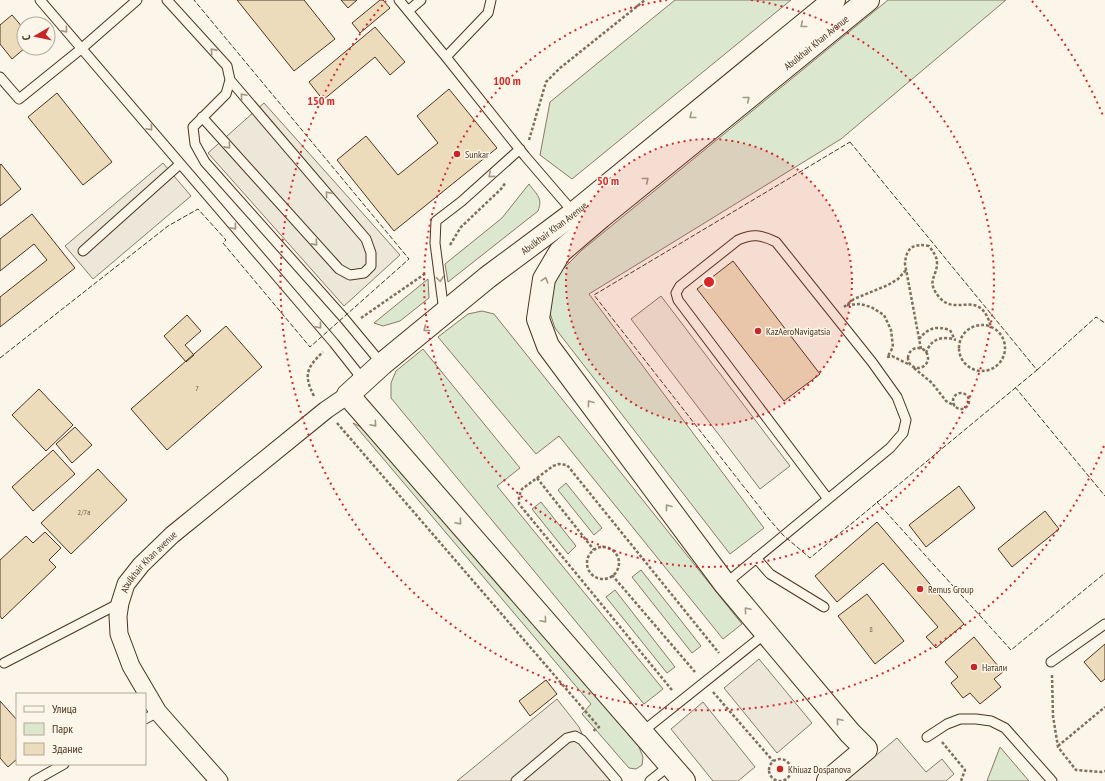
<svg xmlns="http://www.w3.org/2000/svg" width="1105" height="781" font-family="'PT Sans Narrow',sans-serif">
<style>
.green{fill:#dce7d0;stroke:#887966}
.parking{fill:#ede7d9;stroke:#887966}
.building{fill:#ecdcbc;stroke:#4a3520}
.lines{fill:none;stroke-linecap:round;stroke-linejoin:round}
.lane-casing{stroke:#4a3520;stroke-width:11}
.street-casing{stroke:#4a3520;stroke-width:19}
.secondary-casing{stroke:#4a3520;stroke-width:24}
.path{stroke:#7f6f5c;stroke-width:2.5;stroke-dasharray:3 2;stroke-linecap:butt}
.lane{stroke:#fbf6e9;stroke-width:9}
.street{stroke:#fbf6e9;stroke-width:17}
.secondary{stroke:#fbf6e9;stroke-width:22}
.fence{stroke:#4a3520;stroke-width:1;stroke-dasharray:5 2;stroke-linecap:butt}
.oneway{stroke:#a29684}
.ring{fill:none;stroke:#d62828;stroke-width:2;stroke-dasharray:2 4}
.poi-dot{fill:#c62828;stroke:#fbf6e9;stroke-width:1.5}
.labels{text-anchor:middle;stroke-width:3;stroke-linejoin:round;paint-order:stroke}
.number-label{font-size:8px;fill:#725f47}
.street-label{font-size:10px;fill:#4a3520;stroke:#fbf6e9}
.poi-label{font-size:10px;fill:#4a3520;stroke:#fbf6e9;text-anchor:start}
.centre{fill:#d62828;stroke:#fbf6e9;stroke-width:2}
.ring-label{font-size:12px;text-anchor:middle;font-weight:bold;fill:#d62828;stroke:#fbf6e9;stroke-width:3;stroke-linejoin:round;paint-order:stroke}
</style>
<rect width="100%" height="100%" fill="#fbf6e9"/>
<!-- green -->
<path class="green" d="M 675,0 L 791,0 L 572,179 L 540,155 L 550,102 Z
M 888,0 L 1006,0 L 841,139 L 589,294 L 764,528 L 730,554 L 555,328 L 549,310 L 550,287 L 560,272 L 582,250 Z
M 529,184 C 537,195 543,198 538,211 L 448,282 L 445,264 L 502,218 Z
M 428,279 L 429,298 L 400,321 L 383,326 L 374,323 Z
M 482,311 L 494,314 L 742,624 L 723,639 L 559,436 L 536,454 L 438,337 L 468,314 Z
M 423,349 L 520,468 L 497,486 L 663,689 L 644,704 L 391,398 L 391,383 L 396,371 Z
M 353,423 L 369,431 L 639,747 L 643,757 L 642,765 L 636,769 L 629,768 L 582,714 L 591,704 Z
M 566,483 L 602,528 L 594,535 L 558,490 Z
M 541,502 L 576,546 L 568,554 L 532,509 Z
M 641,570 L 701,646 L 692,653 L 632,577 Z
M 615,590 L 675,667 L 667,673 L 606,597 Z
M 1000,747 L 1029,781 L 987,781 Z"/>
<!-- parking -->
<path class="parking" d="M 264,103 L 400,255 L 344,306 L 208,153 Z
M 163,163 L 191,196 L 93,279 L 65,246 Z
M 661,296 L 790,466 L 760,489 L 631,319 Z
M 759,659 L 812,723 L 777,753 L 724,688 Z
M 557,699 L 579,727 L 590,752 L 620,780 L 623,781 L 457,781 Z
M 703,702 L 755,767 L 738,781 L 713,781 L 671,729 Z
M 897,738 L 926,772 L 942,759 L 954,774 L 946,781 L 845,781 Z"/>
<!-- building -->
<path class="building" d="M 237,0 L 304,0 L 335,39 L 294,71 Z
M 341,0 L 357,0 L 348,8 Z
M 380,0 L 383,0 L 390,8 L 360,33 L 352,23 Z
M 12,15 L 24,29 L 24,48 L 25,48 L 12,59 L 0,44 L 0,25 Z
M 375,27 L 405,62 L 390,75 L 375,57 L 323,100 L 309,82 Z
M 449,89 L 497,148 L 394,231 L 337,160 L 366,136 L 398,175 L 438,143 L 417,116 Z
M 57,93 L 112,162 L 83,185 L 28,117 Z
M 1,164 L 21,189 L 0,206 L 0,165 Z
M 32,214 L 75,268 L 0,327 L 0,297 L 47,260 L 34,244 L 0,271 L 0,239 Z
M 733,261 L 820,374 L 784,401 L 697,289 Z
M 187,315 L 201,331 L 185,345 L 194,355 L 186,362 L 164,336 Z
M 226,326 L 262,367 L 167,450 L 131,409 Z
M 39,389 L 73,425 L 46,451 L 12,415 Z
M 75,427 L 92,445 L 72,463 L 56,444 Z
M 53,450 L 75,474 L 33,511 L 12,487 Z
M 98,469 L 127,500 L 71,554 L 41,523 Z
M 959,486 L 975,508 L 926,547 L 909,525 Z
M 1045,511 L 1059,529 L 1012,567 L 998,549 Z
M 877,522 L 964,624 L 936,648 L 926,637 L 938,627 L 883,563 L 837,602 L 815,576 Z
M 45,532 L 61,548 L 49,560 L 56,567 L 2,619 L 0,616 L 0,560 L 26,536 L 33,543 Z
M 867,594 L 904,641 L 875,664 L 838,616 Z
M 974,637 L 1003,672 L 994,679 L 1001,687 L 980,704 L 970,693 L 963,698 L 951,683 L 958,677 L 945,662 Z
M 1105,644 L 1105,679 L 1101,682 L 1084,662 Z
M 546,680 L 557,694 L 530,716 L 519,701 Z
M 0,701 L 17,720 L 17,759 L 8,767 L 0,758 Z"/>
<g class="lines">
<defs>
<path id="lane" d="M 40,0 L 334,343 L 364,381
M 167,0 L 227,66 L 230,80 L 226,94 L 193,127 L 195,144 L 205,162 L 343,317 L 382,364
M 399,0 L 446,57 L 525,156 L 574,213
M 408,11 L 421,0
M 446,57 L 488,13 L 491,0
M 0,77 L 19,99 L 81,49 L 137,0
M 202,117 L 339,269 L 350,275 L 364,273 L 371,266 L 371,253 L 366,239 L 230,80
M 83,251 L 180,164
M 444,312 L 435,243 L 436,221 L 462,201 L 520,149
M 756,558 L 770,574 L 824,607
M 725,584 L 890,448 L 903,433 L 906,420 L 897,397 L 872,362 L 776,242 C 761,235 753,233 738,240 L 680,286 L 676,293 L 678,300 L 828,499
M 1051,662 L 1105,624
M 4,663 L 120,603
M 145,719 L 158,712
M 642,732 L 766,633
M 927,737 L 947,724 L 960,719 L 976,719 L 991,721 L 1005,728 L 1052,781
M 34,781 L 64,764
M 516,781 L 567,738 L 575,736 L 582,740 L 617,781
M 650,781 L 670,765"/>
<g id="street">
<path id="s1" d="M 219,781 L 158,712 L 131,666 L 119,634 L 118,616 L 120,603 L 126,584 L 141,565 L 172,535 L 326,410 L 348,395"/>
</g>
<g id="secondary">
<path id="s2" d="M 684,781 L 348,395 L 382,364 L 488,277 L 574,213 L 834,0"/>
<path id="s3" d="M 828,781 L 866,749 L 850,733 L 725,584 L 548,346 L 538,319 L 544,279 L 560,252 L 601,217 L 868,0"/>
</g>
</defs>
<!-- lane casing -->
<use href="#lane" class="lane-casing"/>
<!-- street casing -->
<use href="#street" class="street-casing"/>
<!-- secondary casing -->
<use href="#secondary" class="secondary-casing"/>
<!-- path -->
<path class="path" d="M 529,140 L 546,82 L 560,68 L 645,0
M 450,245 L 461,227 L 501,189 L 506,182
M 847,305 L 860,304 L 871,307 L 884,315 L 891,330 L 893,347 L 888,356
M 844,307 L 854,299 L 888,285 L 898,279 L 906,270
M 361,318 L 426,273
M959 348a23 23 0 1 1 46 0a23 23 0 1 1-46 0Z
M 919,339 C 929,327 936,326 950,330 L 955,340
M908 358a10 10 0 1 1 20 0a10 10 0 1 1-20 0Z
M 921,349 L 905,264 C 906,247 914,243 929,246 C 933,252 937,256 937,263 C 937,278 925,281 940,298 C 957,317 980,287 991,327
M 926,353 C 927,350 929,346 931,344 C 937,337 948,337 956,340
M 887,357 L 892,356 L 910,365
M 914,368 L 932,383 L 946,401 L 955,406
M953 401a8 8 0 1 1 16 0a8 8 0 1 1-16 0Z
M 314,396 C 303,375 307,367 323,352
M 337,423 L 599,727 L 593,731
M 537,478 L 594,550
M587 563a16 16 0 1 1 32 0a16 16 0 1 1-32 0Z
M 612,575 L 695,672
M 1052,675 L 1053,716 L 1058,747 L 1076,770 L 1101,772 L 1105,771
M 672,690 L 519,504 L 519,496 L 522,489 L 553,466 L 559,464 L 567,465 L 719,653
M 713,692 L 773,761
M 942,742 L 965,770 L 961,781
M 1058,746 L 1105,707
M769 770a11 11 0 1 1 22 0a11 11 0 1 1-22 0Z"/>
<!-- lane -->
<use href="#lane" class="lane"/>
<!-- street -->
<use href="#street" class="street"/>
<!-- secondary -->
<use href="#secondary" class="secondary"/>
<!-- fence -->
<path class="fence" d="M 850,142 L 1037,370 L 810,558 L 783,535 L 769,519 L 594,295 Z
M 0,358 L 168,226 L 198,209 L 226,240 L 223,243 L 310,347 L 409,259 L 194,0
M 1037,370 L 1096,317 L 1105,323
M 1015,387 L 1105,496
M 878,501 L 877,502 L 1011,650 L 1105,573"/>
</g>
<!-- one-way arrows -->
<defs><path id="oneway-chevron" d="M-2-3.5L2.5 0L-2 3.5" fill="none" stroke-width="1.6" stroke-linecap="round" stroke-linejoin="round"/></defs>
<g class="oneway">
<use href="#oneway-chevron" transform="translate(803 25) rotate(141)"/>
<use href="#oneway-chevron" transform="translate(65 30) rotate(49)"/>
<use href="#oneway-chevron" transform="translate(213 51) rotate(-132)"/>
<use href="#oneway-chevron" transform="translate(243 96) rotate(-131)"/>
<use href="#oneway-chevron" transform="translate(747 99) rotate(-39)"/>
<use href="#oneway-chevron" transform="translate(692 116) rotate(141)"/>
<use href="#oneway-chevron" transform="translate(150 128) rotate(49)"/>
<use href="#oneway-chevron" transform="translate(228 146) rotate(48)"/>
<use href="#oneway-chevron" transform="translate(491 175) rotate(139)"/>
<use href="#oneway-chevron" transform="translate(646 180) rotate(-39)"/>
<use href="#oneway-chevron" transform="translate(328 194) rotate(-131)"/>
<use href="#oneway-chevron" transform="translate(234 227) rotate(49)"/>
<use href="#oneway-chevron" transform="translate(315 243) rotate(48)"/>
<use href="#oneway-chevron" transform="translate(440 279) rotate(82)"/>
<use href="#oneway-chevron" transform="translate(545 280) rotate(-73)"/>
<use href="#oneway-chevron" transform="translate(319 326) rotate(49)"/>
<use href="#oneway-chevron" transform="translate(426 329) rotate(141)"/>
<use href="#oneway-chevron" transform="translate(590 403) rotate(-127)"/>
<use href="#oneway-chevron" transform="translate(374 424) rotate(49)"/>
<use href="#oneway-chevron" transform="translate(668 507) rotate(-127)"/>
<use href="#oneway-chevron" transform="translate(459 522) rotate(49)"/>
<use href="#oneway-chevron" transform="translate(747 610) rotate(-130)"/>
<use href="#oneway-chevron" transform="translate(544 620) rotate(49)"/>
<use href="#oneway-chevron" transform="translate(839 721) rotate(-130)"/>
</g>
<!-- distance rings -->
<circle cx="709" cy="282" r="143" fill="#d62828" fill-opacity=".12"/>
<g class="ring">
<circle cx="709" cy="282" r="143"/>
<path d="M751 0A285 285 0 1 1 667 0"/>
<path d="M1104 446A428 428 0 1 1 386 1M1032 1A428 428 0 0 1 1104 118"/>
</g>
<!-- markers -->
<g class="poi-dot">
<circle cx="457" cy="154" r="4"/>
<circle cx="758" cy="331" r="4"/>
<circle cx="920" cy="589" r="4"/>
<circle cx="974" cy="667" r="4"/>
<circle cx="780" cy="769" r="4"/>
</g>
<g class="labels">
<!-- number labels -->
<g class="number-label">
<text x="197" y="391">7</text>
<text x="84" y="515">2/7а</text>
<text x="871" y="632">8</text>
</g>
<!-- street labels -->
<g class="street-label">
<text dy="4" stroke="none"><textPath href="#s3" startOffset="995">Abulkhair Khan Avenue</textPath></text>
<text dy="4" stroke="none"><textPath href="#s2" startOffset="777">Abulkhair Khan Avenue</textPath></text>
<text dy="4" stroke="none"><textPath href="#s1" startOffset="262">Abulkhair Khan avenue</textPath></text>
</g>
<!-- poi labels -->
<g class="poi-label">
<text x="465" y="158">Sunkar</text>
<text x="766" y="335">KazAeroNavigatsia</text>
<text x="928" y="593">Remus Group</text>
<text x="982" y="671">Натали</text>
<text x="788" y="773">Khiuaz Dospanova</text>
</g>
</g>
<circle cx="709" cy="282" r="6" class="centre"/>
<g class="ring-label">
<text x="507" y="85">100 m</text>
<text x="321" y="105">150 m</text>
<text x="608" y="185">50 m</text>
</g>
<!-- legend -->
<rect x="16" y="693" width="130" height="72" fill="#fbf6e9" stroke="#b4a999"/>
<rect x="24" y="706" width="20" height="6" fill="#fbf6e9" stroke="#b4a999"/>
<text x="52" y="713" font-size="12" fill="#4a3520">Улица</text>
<rect x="24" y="723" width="20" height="12" fill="#dce7d0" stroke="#b4a999"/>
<text x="52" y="733" font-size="12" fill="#4a3520">Парк</text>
<rect x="24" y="743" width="20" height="12" fill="#ecdcbc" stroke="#b4a999"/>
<text x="52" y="753" font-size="12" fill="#4a3520">Здание</text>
<!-- north arrow -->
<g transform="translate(36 36) rotate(261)"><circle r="19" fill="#fbf6e9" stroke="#b4a999"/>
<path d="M0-3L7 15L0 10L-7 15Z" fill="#c62828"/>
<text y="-6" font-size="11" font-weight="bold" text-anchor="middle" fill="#4a3520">С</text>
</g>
</svg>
